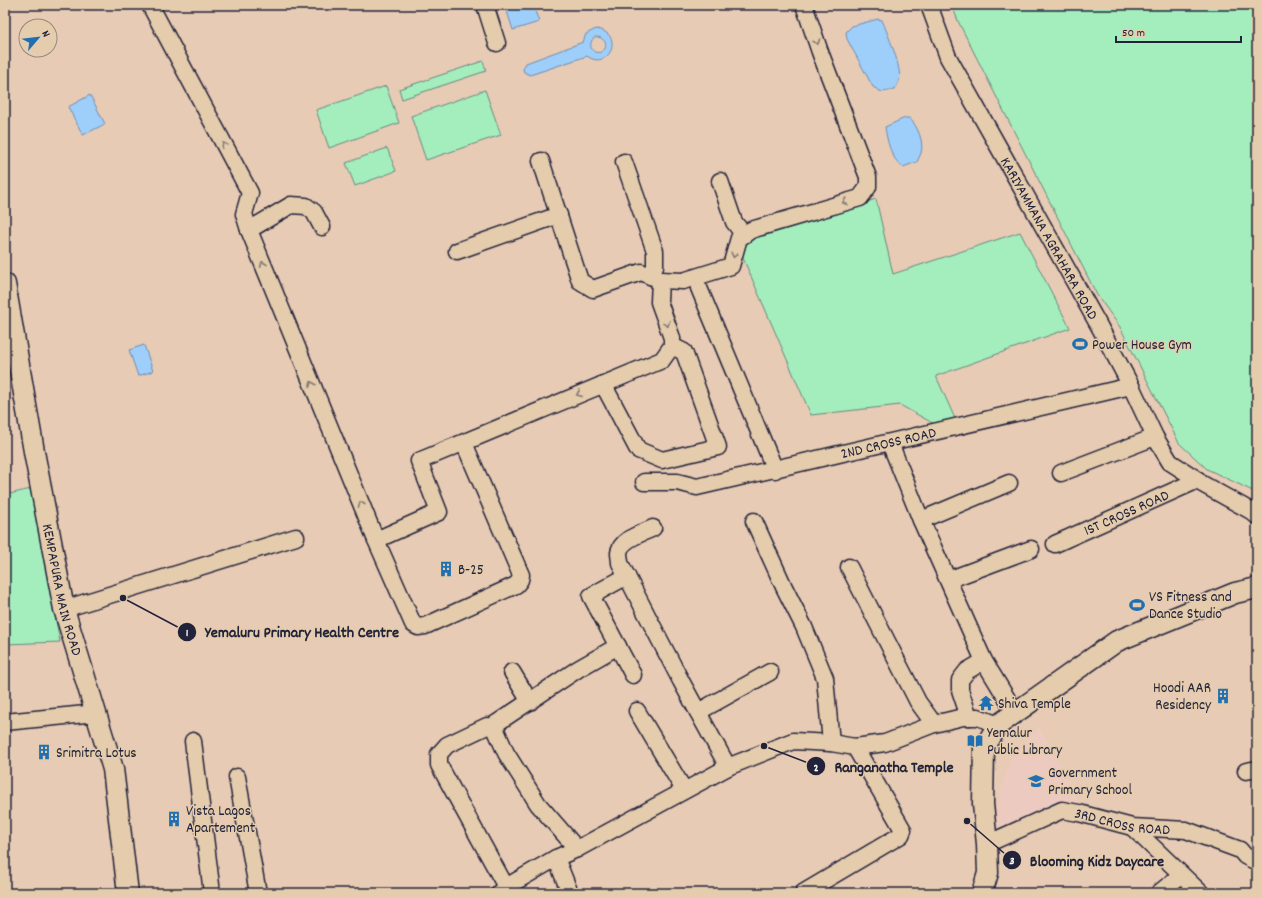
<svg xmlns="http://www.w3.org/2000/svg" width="1262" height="898" font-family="Dekko,sans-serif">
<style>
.built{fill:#edcabf}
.green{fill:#a4eebd;stroke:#63887c}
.water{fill:#9ecffb;stroke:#6c8aae;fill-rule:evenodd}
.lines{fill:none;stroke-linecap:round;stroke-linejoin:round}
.minor-casing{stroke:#22223b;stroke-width:19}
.tertiary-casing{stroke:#22223b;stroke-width:23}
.minor{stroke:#e4ccac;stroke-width:16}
.tertiary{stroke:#e4ccac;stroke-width:20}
.oneway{stroke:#837774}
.labels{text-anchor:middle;stroke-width:3;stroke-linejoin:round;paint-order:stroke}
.street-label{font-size:15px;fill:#22223b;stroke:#e4ccac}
.poi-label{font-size:15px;fill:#22223b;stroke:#e4ccac;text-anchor:start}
.leader{fill:none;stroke:#22223b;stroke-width:1.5}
.callout-dot{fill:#22223b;stroke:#e4ccac;stroke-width:1.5}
.mark-label{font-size:12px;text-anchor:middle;font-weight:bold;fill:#fff}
.callout-label{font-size:16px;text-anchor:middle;font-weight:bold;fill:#22223b;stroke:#e4ccac;stroke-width:3;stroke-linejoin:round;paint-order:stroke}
</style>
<rect width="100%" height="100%" fill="#e8cbb5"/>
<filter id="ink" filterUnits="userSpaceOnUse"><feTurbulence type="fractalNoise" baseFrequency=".025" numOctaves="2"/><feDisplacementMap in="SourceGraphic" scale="8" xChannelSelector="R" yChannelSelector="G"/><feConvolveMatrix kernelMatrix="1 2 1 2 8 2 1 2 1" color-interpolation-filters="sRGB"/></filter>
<g filter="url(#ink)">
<!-- built -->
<path class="built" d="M 1039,727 L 1079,802 L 1002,838 L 995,811 L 1010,760 Z"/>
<!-- green -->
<path class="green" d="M 952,5 L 1257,5 L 1257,493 L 1207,469 L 1179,443 L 1120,327 L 1097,295 L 958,21 Z
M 483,61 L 486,71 L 402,99 L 399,89 Z
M 386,86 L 399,123 L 329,148 L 316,110 Z
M 485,90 L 501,135 L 426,160 L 411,116 Z
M 387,148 L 396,171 L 355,186 L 346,163 Z
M 876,199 L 893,274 L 1020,232 L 1070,328 L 936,376 L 956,421 L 938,426 L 900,405 L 811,415 L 737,244 Z
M 31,489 L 60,642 L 5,644 L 5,495 Z"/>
<!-- water -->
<path class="water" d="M 505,5 L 533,5 L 539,22 L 513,30 Z
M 878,19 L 882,20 C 887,32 903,70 899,81 C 898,84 895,87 894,90 L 882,92 L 873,87 L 847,39 L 846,32 L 852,26 Z
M 596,29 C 626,33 609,72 587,56 L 530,75 L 524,72 L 523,69 L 526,63 L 583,42 L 586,34 ZM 595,37 C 605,36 610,48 601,52 C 591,55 587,43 595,37 Z
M 90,95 L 105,124 L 83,135 L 68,107 Z
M 905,118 L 909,118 C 918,126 924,142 921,153 C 920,156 918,159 917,162 L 903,167 C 891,159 887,141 885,127 Z
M 144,345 L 153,371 L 138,376 L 129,350 Z"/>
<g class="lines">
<defs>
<g id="minor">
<path d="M 150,5 L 250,193 L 244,214 L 249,230 L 376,540 L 413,624 L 418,627 L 425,626 L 516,585 L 520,580 L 521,575 L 464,443"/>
<path d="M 485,5 L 497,43"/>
<path id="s1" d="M 929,5 L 948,57 L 1098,324 L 1131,386 L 1155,437 L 1170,462 L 1198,480 L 1197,481 L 1251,511 L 1257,516"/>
<path d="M 541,161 L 580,281 L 593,289 L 641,272 L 660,280"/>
<path d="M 624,162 L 655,251 L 655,267 L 650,276"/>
<path d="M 720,181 L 734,222 L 744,235"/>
<path d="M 249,230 L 291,205 L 306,206 L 314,212 L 322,227"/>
<path d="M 457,251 L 559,215"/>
<path d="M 699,288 L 775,470"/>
<path d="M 603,384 L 638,450 L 662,460 L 718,447 L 684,352 L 672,346"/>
<path d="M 890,443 L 921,520 L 984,661 L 1015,712"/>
<path d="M 1061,473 L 1155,437"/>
<path id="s2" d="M 644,482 L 677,482 L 697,487 L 1131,386"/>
<path d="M 921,520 L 1009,483"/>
<path d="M 754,521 L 784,587 L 804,627 L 825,678 L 831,743"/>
<path d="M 653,528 C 643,533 620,539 619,553 C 619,556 620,560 620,563 L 681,681 L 728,767"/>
<path d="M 376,540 L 439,512 L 419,461 L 662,360 L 672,346 L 672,338 L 659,302 L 660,280 L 683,281 L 731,266 L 739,238 L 751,230 L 860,198 L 868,187 L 868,177 L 820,52 L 804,5"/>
<path id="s3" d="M 1055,544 L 1198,480"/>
<path d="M 849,567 L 918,702 L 934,724"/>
<path d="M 627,576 L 591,596 L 633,675"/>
<path d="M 948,580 L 1031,549"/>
<path d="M 64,609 L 296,537"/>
<path d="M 512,672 L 530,702"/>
<path d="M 637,711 L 684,790"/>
<path d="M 698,712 L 770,672"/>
<path d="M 969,717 L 960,690 L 960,680 L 967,671 L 984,661"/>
<path d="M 5,722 L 96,713"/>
<path d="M 491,727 L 578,669 L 618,646"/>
<path d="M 193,741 L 212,893"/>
<path d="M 1246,771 L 1257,769"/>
<path d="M 237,777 L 258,893"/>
<path d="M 1132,827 L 1201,893"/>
<path id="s4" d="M 987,844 L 1062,810 L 1079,813 L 1132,827 L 1186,830 L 1240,850 L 1245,856 L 1257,862"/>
<path d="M 556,858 L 570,893"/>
<path d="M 506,887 L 439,765 L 439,754 L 447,745 L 487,726 L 495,728 L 506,753 L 538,804 L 577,849"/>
<path d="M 499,893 L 506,887 L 556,858 L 577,849 L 730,766 L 793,741 L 831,743 L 855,747 L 885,743 L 934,724 L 963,717 L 978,717 L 998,725"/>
<path d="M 803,893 L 901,835 L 903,830 L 855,747"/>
<path d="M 1159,893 L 1181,875"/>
</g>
<g id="tertiary">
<path id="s5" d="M 5,284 L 35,457 L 64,609 L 113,769 L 128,893"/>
<path d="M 982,893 L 988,873 L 987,844 L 983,804 L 984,748 L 998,725 L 1117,641 L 1235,593 L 1257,588"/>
</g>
</defs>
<!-- minor casing -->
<use href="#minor" class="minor-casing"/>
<!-- tertiary casing -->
<use href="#tertiary" class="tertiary-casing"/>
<!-- minor -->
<use href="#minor" class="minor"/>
<!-- tertiary -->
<use href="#tertiary" class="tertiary"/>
</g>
<!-- one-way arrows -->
<defs><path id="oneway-chevron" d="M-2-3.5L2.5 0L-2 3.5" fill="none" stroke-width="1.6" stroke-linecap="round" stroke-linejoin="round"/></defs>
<g class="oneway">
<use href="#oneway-chevron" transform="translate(817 42) rotate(71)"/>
<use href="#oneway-chevron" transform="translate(224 145) rotate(-118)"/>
<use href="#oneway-chevron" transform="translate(845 202) rotate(163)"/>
<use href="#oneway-chevron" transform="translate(734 255) rotate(104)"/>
<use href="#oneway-chevron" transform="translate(263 264) rotate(-112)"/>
<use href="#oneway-chevron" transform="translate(667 324) rotate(69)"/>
<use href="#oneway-chevron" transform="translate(312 384) rotate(-112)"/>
<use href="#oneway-chevron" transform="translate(579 394) rotate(157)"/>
<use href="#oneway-chevron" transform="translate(361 504) rotate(-112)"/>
</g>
</g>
<!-- icons -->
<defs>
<symbol id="stadium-bare" viewBox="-9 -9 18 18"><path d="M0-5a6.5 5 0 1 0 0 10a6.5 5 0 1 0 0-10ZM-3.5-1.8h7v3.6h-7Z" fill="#1f6fb2" stroke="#e4ccac" stroke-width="2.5" paint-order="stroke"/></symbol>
<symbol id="building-bare" viewBox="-9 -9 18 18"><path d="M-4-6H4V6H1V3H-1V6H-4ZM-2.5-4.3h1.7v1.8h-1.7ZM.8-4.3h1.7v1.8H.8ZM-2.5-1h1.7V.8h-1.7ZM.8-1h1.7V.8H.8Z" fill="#1f6fb2" stroke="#e4ccac" stroke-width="2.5" paint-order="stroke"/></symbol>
<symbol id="temple-bare" viewBox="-9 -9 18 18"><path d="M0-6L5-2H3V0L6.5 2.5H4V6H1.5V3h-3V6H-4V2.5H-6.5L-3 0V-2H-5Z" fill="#1f6fb2" stroke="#e4ccac" stroke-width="2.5" paint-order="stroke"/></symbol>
<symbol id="library-bare" viewBox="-9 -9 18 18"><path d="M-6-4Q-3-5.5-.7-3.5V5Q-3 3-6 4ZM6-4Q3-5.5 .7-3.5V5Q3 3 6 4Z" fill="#1f6fb2" stroke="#e4ccac" stroke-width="2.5" paint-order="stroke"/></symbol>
<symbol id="school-bare" viewBox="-9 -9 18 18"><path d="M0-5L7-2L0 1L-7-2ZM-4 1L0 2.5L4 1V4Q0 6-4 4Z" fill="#1f6fb2" stroke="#e4ccac" stroke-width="2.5" paint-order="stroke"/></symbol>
</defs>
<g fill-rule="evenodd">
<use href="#stadium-bare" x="1069" y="333" width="22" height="22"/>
<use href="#building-bare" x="435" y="558" width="22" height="22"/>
<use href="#stadium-bare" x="1126" y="594" width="22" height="22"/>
<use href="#building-bare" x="1212" y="685" width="22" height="22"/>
<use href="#temple-bare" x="975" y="692" width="22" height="22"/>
<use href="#library-bare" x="964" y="730" width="22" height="22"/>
<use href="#building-bare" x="33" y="741" width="22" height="22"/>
<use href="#school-bare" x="1025" y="770" width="22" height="22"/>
<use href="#building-bare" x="163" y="808" width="22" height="22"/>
</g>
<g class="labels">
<!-- street labels -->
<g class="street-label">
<text dy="5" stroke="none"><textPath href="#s1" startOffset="263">KARIYAMMANA AGRAHARA ROAD</textPath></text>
<text dy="5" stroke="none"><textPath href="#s2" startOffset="250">2ND CROSS ROAD</textPath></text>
<text dy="5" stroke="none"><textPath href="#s3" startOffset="78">1ST CROSS ROAD</textPath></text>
<text dy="5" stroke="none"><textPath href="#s5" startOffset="311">KEMPAPURA MAIN ROAD</textPath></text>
<text dy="5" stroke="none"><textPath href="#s4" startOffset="144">3RD CROSS ROAD</textPath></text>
</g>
<!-- poi labels -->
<g class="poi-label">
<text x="1092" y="349">Power House Gym</text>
<text x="458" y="574">B-25</text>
<text x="1149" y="601">VS Fitness and<tspan x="1149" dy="17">Dance Studio</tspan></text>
<text x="1211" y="692" text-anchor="end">Hoodi AAR<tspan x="1211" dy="17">Residency</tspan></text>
<text x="998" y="708">Shiva Temple</text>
<text x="987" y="737">Yemalur<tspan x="987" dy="17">Public Library</tspan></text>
<text x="56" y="757">Srimitra Lotus</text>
<text x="1048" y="777">Government<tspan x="1048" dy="17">Primary School</tspan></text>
<text x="186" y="815">Vista Lagos<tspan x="186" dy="17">Apartement</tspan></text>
</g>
</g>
<!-- callouts -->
<path class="leader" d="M123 598L187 632M764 746L816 766M967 821L1012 860"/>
<g class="callout-dot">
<circle cx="123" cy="598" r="4"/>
<circle cx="764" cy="746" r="4"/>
<circle cx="967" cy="821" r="4"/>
<circle cx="187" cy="632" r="10"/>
<circle cx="816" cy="766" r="10"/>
<circle cx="1012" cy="860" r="10"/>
</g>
<g class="mark-label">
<text x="187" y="636">1</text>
<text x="816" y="771">2</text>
<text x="1012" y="864">3</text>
</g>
<g class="callout-label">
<text x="302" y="637">Yemaluru Primary Health Centre</text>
<text x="894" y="772">Ranganatha Temple</text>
<text x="1097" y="866">Blooming Kidz Daycare</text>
</g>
<!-- margin -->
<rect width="1262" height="898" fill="none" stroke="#e4ccac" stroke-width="20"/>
<rect x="10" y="10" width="1242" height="878" fill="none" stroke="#22223b" stroke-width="1.5" filter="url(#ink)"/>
<!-- north arrow -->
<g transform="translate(38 38) rotate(62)"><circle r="19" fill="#e4ccac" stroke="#96887f"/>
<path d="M0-3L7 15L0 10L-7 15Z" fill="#1f6fb2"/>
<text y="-6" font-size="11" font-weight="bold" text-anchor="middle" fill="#22223b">N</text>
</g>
<!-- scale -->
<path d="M1116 36v6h125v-6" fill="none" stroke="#22223b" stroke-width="2"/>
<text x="1122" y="36" font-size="12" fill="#22223b" stroke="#e4ccac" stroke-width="3" paint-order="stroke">50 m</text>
</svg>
